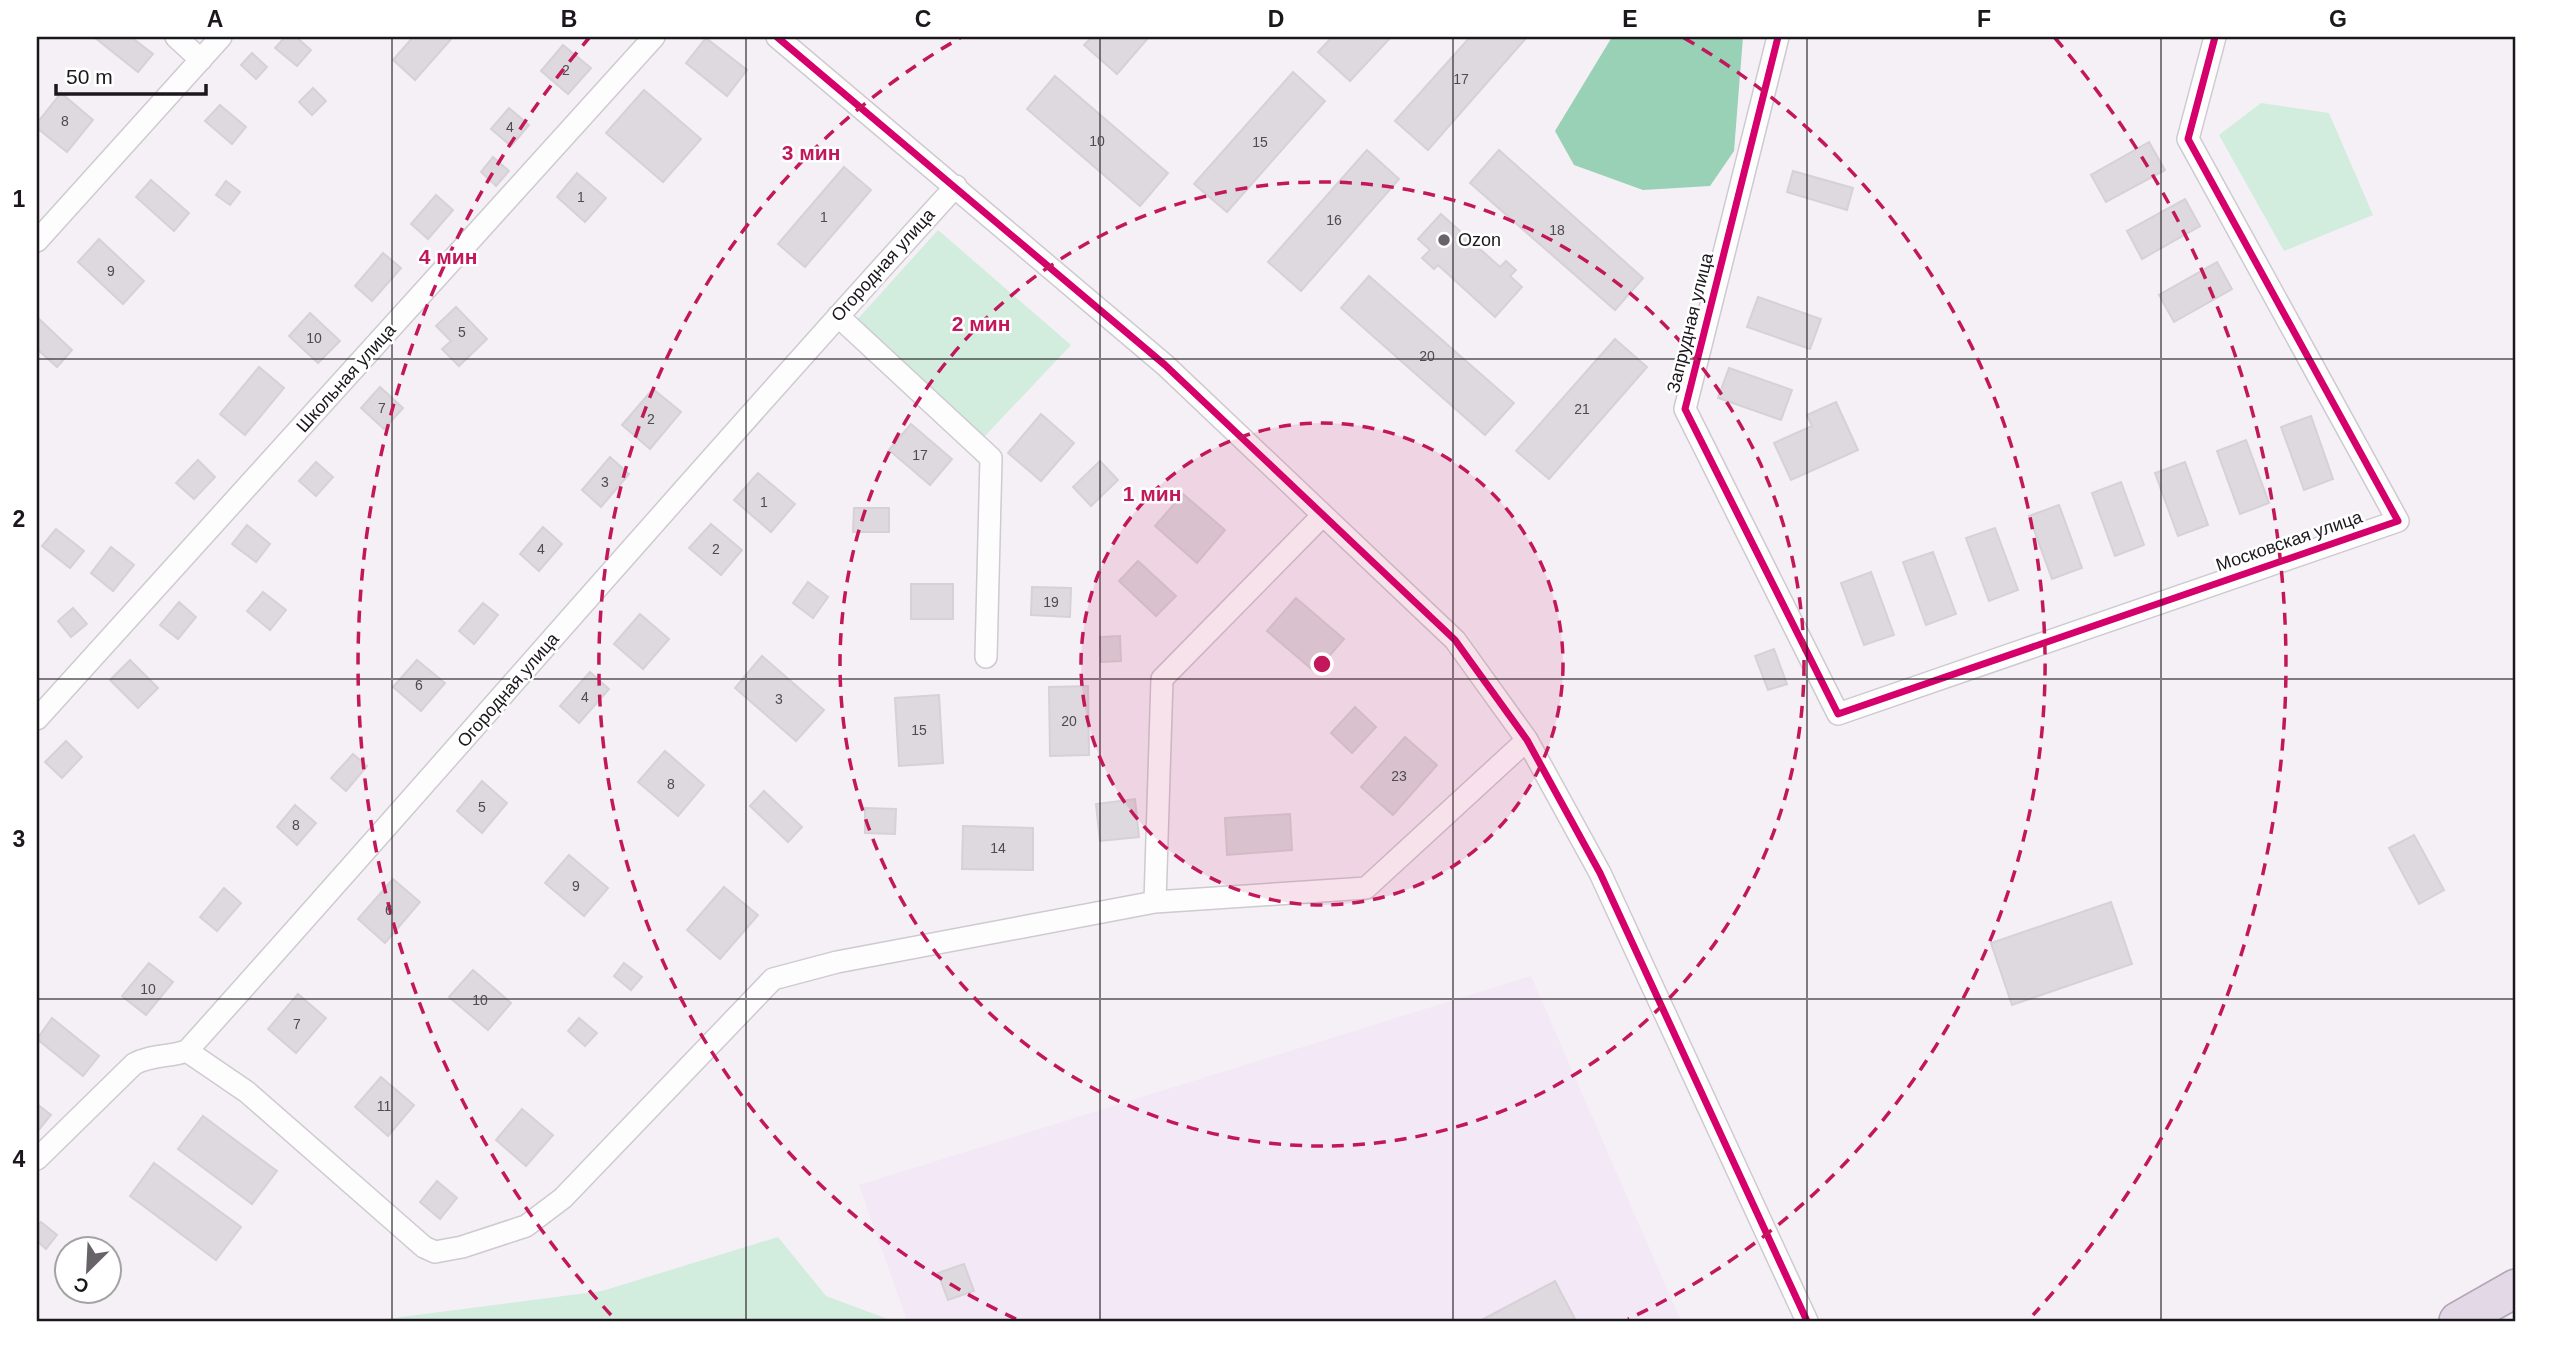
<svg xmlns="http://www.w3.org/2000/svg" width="2553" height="1358" font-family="Helvetica,sans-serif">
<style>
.built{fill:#f3e8f6}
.green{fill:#d2ecde}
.water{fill:#98d1b5}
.building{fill:#ddd9de;stroke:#d6d1d7;stroke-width:2}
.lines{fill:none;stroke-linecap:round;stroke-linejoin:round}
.street-casing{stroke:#cecad0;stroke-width:24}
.highway-casing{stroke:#b3a6b6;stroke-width:40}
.street{stroke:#fefdfe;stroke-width:21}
.highway{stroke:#e3d9e6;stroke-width:37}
.cycleway-casing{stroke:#fff;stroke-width:11}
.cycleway{stroke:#d6006c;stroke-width:7}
.grid{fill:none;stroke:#1b171c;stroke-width:2;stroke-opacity:0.55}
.ring{fill:none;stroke:#c2185b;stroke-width:3.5;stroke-dasharray:12 9}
.poi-dot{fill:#676368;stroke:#fff;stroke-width:2.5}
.labels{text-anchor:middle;stroke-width:5;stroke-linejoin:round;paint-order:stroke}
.number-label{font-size:14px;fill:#4e4a4e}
.poi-label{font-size:18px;fill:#1b171c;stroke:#fff;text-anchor:start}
.street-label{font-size:18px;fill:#1b171c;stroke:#fff}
.centre{fill:#c2185b;stroke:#fff;stroke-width:3.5}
.ring-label{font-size:21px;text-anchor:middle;font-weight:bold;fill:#c2185b;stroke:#fff;stroke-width:5;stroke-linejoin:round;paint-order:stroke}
.neatline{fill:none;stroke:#1b171c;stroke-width:2.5}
.grid-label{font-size:23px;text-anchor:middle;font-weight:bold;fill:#1b171c}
</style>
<rect width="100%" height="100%" fill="#f5f0f6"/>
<!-- built -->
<path class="built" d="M 1531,976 L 1681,1321 L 907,1321 L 859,1185 Z"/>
<!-- green -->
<path class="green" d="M 2261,103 L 2329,113 L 2373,215 L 2284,251 L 2219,135 Z
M 938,230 L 1071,345 L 983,438 L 855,322 Z
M 778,1237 L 826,1296 L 893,1321 L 370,1321 L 602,1291 Z"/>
<!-- water -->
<path class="water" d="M 1612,37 L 1743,37 L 1734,151 L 1710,186 L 1643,190 L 1574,165 L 1555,131 Z"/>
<!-- building -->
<path class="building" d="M 94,37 L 131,37 L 153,54 L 138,72 Z
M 285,37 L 296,37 L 311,50 L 297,66 L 275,48 Z
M 413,37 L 453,37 L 415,80 L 393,60 Z
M 1092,37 L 1149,37 L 1117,74 L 1084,45 Z
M 1332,37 L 1391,37 L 1350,81 L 1318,52 Z
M 1470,37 L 1527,37 L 1428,150 L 1395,121 Z
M 706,38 L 747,70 L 727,96 L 686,63 Z
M 563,45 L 591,68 L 568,94 L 541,71 Z
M 252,53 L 267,67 L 256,79 L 241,65 Z
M 1293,72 L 1325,101 L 1227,212 L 1194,184 Z
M 1055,76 L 1168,173 L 1140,206 L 1027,109 Z
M 313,88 L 326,101 L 312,115 L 299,102 Z
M 644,90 L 701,139 L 663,182 L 606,133 Z
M 61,93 L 93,120 L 67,152 L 37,128 L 37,123 Z
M 220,105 L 246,127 L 232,144 L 205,121 Z
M 509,108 L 529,125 L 511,146 L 491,129 Z
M 2149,142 L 2165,170 L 2106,202 L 2091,175 Z
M 1367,150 L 1399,179 L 1301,291 L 1268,262 Z
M 1499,150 L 1643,278 L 1615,310 L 1470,183 Z
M 493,157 L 509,171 L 496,186 L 481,172 Z
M 844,167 L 871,190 L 805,267 L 778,244 Z
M 1793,171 L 1853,188 L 1847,210 L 1787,192 Z
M 577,173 L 606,198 L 585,222 L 557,197 Z
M 151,180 L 189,213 L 174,231 L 136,197 Z
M 226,181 L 240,192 L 230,205 L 216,195 Z
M 436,195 L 453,210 L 428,239 L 411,224 Z
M 2185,199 L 2200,226 L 2142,259 L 2127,231 Z
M 1441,214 L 1500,267 L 1506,261 L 1516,270 L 1510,276 L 1522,287 L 1495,317 L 1438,265 L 1434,269 L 1422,258 L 1430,250 L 1418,239 Z
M 99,239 L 144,281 L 123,304 L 78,262 Z
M 383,253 L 401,268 L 372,301 L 355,286 Z
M 2217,262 L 2232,289 L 2174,322 L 2159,295 Z
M 1369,276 L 1514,403 L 1485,435 L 1341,308 Z
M 1758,297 L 1821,319 L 1810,349 L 1747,327 Z
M 456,307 L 487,339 L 459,366 L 442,349 L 451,341 L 436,326 Z
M 310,313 L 340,341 L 318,363 L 289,336 Z
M 37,317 L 72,350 L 57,367 L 37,349 Z
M 1615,339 L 1647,367 L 1549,479 L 1516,451 Z
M 259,367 L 284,388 L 245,435 L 220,414 Z
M 1729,368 L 1792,390 L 1781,420 L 1718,398 Z
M 380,387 L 403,408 L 384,429 L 361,408 Z
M 653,389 L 681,412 L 650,449 L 622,425 Z
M 1836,402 L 1858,450 L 1791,480 L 1774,443 L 1812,426 L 1807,415 Z
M 1041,414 L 1074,443 L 1041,481 L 1008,453 Z
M 2311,416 L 2333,479 L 2304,490 L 2281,427 Z
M 911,424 L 952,459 L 930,485 L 889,450 Z
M 2246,440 L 2269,503 L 2240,514 L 2217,451 Z
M 610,457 L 629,474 L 601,507 L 582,490 Z
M 198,460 L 215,477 L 194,499 L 176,483 Z
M 1100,461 L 1118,480 L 1091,506 L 1073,487 Z
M 316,462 L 333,477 L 316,496 L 299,481 Z
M 2185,462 L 2208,525 L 2178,536 L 2155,473 Z
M 758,473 L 795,504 L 771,532 L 734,500 Z
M 2121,482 L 2144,545 L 2115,556 L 2092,493 Z
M 1183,494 L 1225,530 L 1197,563 L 1155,526 Z
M 2059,505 L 2082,568 L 2052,579 L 2029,516 Z
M 854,508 L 889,508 L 889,532 L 853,532 Z
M 711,524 L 742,550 L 721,575 L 689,548 Z
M 247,525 L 270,544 L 256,562 L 232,544 Z
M 543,527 L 562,544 L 539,571 L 520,554 Z
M 1995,528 L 2018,590 L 1989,601 L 1966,538 Z
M 56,529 L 84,551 L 70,568 L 42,546 Z
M 111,547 L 134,565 L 113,591 L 91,573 Z
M 1933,552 L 1956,614 L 1926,625 L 1903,562 Z
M 1138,561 L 1176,596 L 1156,616 L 1119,581 Z
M 1871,572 L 1894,635 L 1864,645 L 1841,583 Z
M 808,582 L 828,597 L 813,618 L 793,603 Z
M 911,584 L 953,584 L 953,619 L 911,619 Z
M 1032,587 L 1071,588 L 1070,617 L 1031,615 Z
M 263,592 L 286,610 L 270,630 L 247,611 Z
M 1296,598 L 1344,639 L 1315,672 L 1267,631 Z
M 179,602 L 196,617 L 178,639 L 160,625 Z
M 483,603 L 498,615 L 474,644 L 459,631 Z
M 73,608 L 87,624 L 71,637 L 58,621 Z
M 640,614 L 669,639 L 643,669 L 614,644 Z
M 1120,636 L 1121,661 L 1101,662 L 1100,637 Z
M 1774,649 L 1787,684 L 1768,690 L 1755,656 Z
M 762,656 L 824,710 L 796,741 L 735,688 Z
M 130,660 L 158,688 L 138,708 L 110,680 Z
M 417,660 L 445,683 L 421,711 L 393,687 Z
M 590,672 L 609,689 L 579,723 L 560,706 Z
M 1088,686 L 1089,755 L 1050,756 L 1049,687 Z
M 939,695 L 943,763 L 899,766 L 895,698 Z
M 1355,707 L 1376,727 L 1352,753 L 1331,733 Z
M 1405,737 L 1437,765 L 1393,815 L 1361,787 Z
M 66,741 L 82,757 L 62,778 L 45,762 Z
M 665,751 L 704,785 L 678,816 L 638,782 Z
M 353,754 L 367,766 L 346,791 L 331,778 Z
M 482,781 L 507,803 L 482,833 L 457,811 Z
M 764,791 L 802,827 L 788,842 L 750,806 Z
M 1135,799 L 1139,837 L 1100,841 L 1096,804 Z
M 295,805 L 316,823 L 297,845 L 277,827 Z
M 865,808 L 896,809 L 895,834 L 865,833 Z
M 1290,814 L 1292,850 L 1227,855 L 1225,818 Z
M 963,826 L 1033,828 L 1033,870 L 962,869 Z
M 2414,835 L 2444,890 L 2419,904 L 2389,848 Z
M 569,855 L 608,888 L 584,916 L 545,883 Z
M 393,879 L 420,902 L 385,943 L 358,919 Z
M 724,887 L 758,915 L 720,959 L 687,930 Z
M 224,888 L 241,903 L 217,931 L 200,917 Z
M 2111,902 L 2132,964 L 2012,1005 L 1991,943 Z
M 149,963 L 173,982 L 146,1015 L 122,996 Z
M 624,963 L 642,977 L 631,990 L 614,976 Z
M 473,970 L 511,1003 L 488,1030 L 449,997 Z
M 298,994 L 326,1018 L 296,1053 L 268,1029 Z
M 52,1018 L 99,1056 L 83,1076 L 37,1039 Z
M 579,1018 L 597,1033 L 585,1046 L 568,1031 Z
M 381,1077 L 414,1105 L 388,1136 L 355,1107 Z
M 37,1104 L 51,1115 L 37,1132 Z
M 522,1109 L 553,1135 L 526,1166 L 496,1140 Z
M 203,1116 L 277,1171 L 252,1204 L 178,1149 Z
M 154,1163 L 241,1227 L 216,1260 L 130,1196 Z
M 437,1181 L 457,1198 L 440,1219 L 420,1202 Z
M 41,1222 L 57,1235 L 46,1249 L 37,1241 L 37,1227 Z
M 964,1264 L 974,1291 L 948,1300 L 938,1273 Z
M 1555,1281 L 1576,1321 L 1480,1321 Z"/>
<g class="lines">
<defs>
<path id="street" d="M 176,37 L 201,60
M 777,37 L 1165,365 L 1455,640 L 1527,740 L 1600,873 L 1807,1321
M 1778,37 L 1685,409 L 1838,714 L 2398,521 L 2188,139 L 2215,37
M 37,241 L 221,37
M 838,316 L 991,458 L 986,657
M 37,719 L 654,37
M 1155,902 L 1162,679 L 1323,515
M 187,1051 L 247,1092 L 424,1247 L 435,1252 L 462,1247 L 526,1226 L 563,1198 L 773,979 L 837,962 L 1155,902 L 1366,888 L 1527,740
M 37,1159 L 134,1064 C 150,1055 169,1057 187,1051 C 445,764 696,471 956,186"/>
<path id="highway" d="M 2458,1321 L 2516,1288"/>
</defs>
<!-- street casing -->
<use href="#street" class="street-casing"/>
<!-- highway casing -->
<use href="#highway" class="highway-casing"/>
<!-- street -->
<use href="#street" class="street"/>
<!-- highway -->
<use href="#highway" class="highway"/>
<defs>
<path id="cycleway" d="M 777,37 L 1165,365 L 1455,640 L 1527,740 L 1600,873 L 1807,1321
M 1778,37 L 1685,409 L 1838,714 L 2398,521 L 2188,139 L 2215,37"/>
</defs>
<!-- cycleway casing -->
<use href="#cycleway" class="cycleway-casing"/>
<!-- cycleway -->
<use href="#cycleway" class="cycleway"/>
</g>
<!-- grid -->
<path class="grid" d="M 392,37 L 392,1321M 746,37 L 746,1321M 1100,37 L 1100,1321M 1453,37 L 1453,1321M 1807,37 L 1807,1321M 2161,37 L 2161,1321M 37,359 L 2516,359M 37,679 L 2516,679M 37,999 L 2516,999"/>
<!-- distance rings -->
<circle cx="1322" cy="664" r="241" fill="#c2185b" fill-opacity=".12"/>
<g class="ring">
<circle cx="1322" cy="664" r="241"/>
<circle cx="1322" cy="664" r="482"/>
<path d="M1016 1319A723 723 0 0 1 960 38M1684 38A723 723 0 0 1 1628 1319"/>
<path d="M611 1315A964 964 0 0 1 589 38M2055 38A964 964 0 0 1 2033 1315"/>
</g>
<!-- markers -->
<circle class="poi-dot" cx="1444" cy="240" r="7"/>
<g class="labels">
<!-- number labels -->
<g class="number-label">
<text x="566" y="75">2</text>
<text x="1461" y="84">17</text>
<text x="65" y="126">8</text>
<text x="510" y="132">4</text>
<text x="1097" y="146">10</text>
<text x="1260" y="147">15</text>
<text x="581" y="202">1</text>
<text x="824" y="222">1</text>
<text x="1334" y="225">16</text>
<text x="1557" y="235">18</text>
<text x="111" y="276">9</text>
<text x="462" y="337">5</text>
<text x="314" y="343">10</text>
<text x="1427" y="361">20</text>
<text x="382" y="413">7</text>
<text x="1582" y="414">21</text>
<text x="651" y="424">2</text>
<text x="920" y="460">17</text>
<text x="605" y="487">3</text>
<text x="764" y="507">1</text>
<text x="541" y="554">4</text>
<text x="716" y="554">2</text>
<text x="1051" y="607">19</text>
<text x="419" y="690">6</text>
<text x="585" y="702">4</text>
<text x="779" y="704">3</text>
<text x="1069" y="726">20</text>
<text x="919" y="735">15</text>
<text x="1399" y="781">23</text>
<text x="671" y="789">8</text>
<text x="482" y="812">5</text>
<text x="296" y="830">8</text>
<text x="998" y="853">14</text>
<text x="576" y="891">9</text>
<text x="389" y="915">6</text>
<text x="148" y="994">10</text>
<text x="480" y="1005">10</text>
<text x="297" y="1029">7</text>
<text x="384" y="1111">11</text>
</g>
<!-- poi labels -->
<g class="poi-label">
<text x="1458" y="246">Ozon</text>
</g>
<!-- street labels -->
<g class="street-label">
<text transform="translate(883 265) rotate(-48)" y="6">Огородная улица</text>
<text transform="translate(1690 323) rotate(-76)" y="6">Запрудная улица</text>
<text transform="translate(346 378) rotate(-48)" y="6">Школьная улица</text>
<text transform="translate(2289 541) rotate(-19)" y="6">Московская улица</text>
<text transform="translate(508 690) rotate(-49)" y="6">Огородная улица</text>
</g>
</g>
<circle cx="1322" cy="664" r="10" class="centre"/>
<g class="ring-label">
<text x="811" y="160">3 мин</text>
<text x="448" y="264">4 мин</text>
<text x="981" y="331">2 мин</text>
<text x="1152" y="501">1 мин</text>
</g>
<!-- border -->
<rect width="2553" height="1358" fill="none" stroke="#ffffff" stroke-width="77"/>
<!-- north arrow -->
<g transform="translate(88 1270) rotate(204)"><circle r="33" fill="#ffffff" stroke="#a4a2a4" stroke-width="2"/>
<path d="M0-5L12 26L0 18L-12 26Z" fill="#676368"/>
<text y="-10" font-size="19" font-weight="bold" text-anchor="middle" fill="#1b171c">С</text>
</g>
<!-- scale -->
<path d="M56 84v10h150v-10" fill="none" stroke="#1b171c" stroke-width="3.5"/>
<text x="66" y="84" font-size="21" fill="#1b171c" stroke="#ffffff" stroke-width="5" paint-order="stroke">50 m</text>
<rect x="38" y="38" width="2476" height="1282" class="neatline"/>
<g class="grid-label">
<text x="215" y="27">A</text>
<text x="569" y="27">B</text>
<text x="923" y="27">C</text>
<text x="1276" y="27">D</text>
<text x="1630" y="27">E</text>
<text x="1984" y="27">F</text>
<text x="2338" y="27">G</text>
<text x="19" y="207">1</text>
<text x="19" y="527">2</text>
<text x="19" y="847">3</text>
<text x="19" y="1167">4</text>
</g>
</svg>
